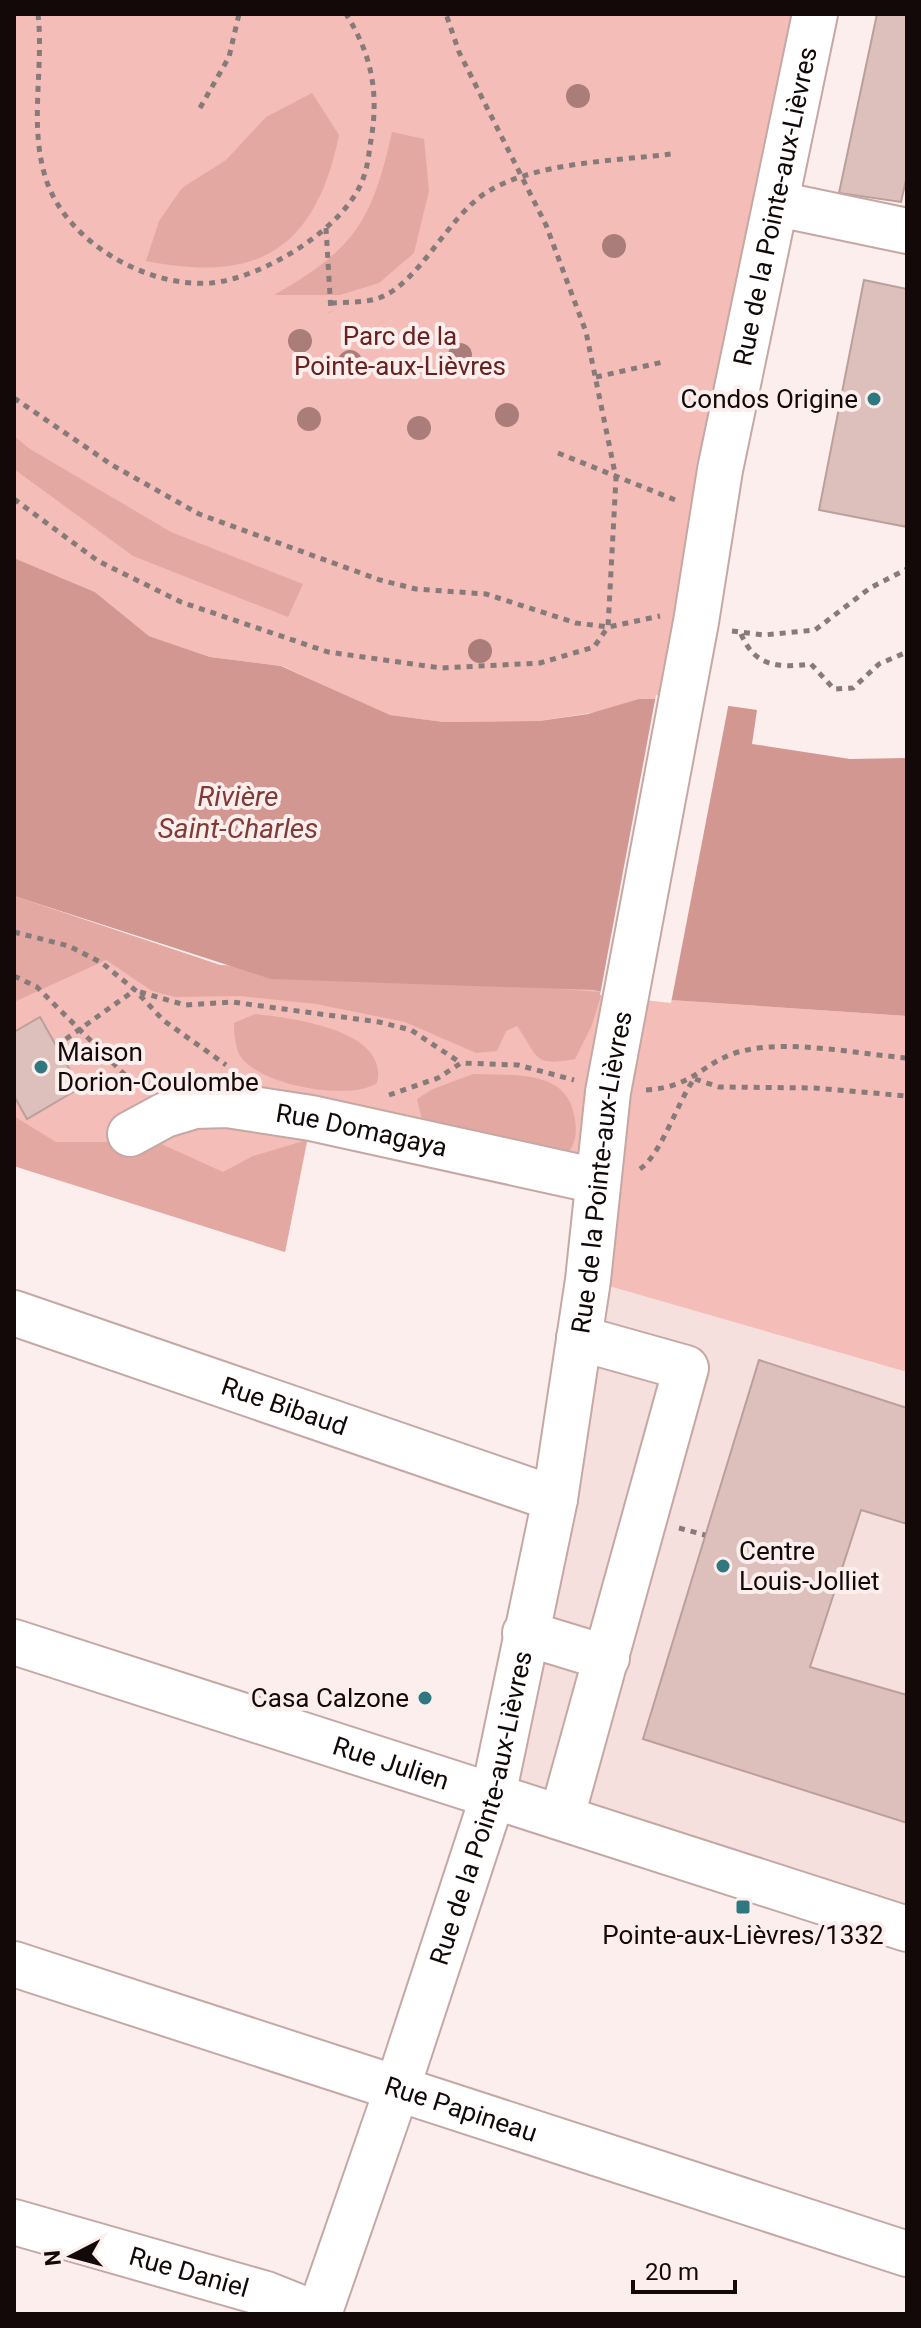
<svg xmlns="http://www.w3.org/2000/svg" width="921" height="2328" font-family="Roboto,sans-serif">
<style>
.built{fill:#f6e0dd}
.green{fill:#f5bdb7}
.forest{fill:#e4a8a2}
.water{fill:#d29791}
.pier{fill:#fbeeec}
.building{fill:#ddbfbc;stroke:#bb9f9b;stroke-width:2}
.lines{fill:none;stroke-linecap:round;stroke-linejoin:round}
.minor-casing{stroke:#c5a8a4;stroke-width:48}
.path{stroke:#867b7a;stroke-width:5;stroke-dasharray:6 6;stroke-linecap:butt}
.minor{stroke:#fff;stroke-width:44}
.tree{fill:#aa7d7b}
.poi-dot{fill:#2f7880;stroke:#fbeeec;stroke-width:3}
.labels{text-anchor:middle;stroke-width:8;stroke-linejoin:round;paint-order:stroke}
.street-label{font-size:26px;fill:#130909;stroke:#fbeeec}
.park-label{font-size:26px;fill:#67211e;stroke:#fbeeec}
.poi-label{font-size:26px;fill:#130909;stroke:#fbeeec;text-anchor:end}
.water-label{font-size:28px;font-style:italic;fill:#823a35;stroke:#fbeeec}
</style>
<rect width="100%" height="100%" fill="#fbeeec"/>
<!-- built -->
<path class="built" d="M 588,1280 L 907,1372 L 907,1929 L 493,1796 Z"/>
<!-- green -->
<path class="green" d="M 14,14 L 815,14 L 681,699 L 539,721 L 444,722 L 389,715 L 282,666 L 210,657 L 149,636 L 95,592 L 14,558 Z
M 14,896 L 220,965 L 593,990 L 625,997 L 907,1016 L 907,1372 L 588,1280 L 597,1181 L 312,1118 L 285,1252 L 14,1166 Z"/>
<!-- forest -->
<path class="forest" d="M 312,93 L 339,135 C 316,247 261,284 146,261 L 159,221 L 182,188 L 226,160 L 266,117 Z
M 392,132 L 424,139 L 429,191 L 414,253 L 379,283 L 340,295 L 274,295 C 355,249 372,221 392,132 Z
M 14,436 L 30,449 L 171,532 L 303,584 L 288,617 L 133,556 L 14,469 Z
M 14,896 L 220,965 L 602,992 L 592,1025 L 575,1059 C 532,1067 539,1057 517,1026 L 506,1031 L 497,1051 L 476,1053 L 405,1022 L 316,1004 L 240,996 L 175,997 L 152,991 L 106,960 L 14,1002 Z
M 255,1014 C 292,1018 390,1030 377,1083 C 349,1102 256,1085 239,1054 C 235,1044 234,1033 234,1023 Z
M 473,1074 C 513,1076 569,1068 575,1120 C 578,1140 573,1150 557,1163 L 424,1129 L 417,1099 L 433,1089 Z
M 14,1116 L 56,1142 L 157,1142 L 223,1172 L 253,1156 L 307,1140 L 285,1252 L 14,1166 Z"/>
<!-- water -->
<path class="water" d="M 14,558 L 95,592 L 149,636 L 210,657 L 281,666 L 390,715 L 444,722 L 539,721 L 588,714 L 639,699 L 681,699 L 757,710 L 752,744 L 850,759 L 907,758 L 907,1016 L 625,997 L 593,990 L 271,979 L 14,896 Z"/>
<!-- pier -->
<path class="pier" d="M 656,695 L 729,702 L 671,1003 L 600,995 Z"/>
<!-- building -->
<path class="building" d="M 877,14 L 907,14 L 907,176 L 901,202 L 839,193 Z
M 864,280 L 907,289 L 907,527 L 819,510 Z
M 40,1017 L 80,1088 L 27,1119 L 14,1096 L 14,1032 Z
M 759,1360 L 907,1408 L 907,1524 L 861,1510 L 810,1667 L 907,1695 L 907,1823 L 643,1739 Z"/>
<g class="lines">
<defs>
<g id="minor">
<path d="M 778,204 L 907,231"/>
<path id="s1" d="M 130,1134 L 165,1115 L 195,1106 L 227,1105 L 311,1118 L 597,1181"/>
<path id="s2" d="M 14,1313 L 555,1499"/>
<path d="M 525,1633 L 607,1658"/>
<path id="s3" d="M 14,1642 L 907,1929"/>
<path d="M 562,1816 L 686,1368 L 579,1338"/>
<path id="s4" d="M 14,1964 L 907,2254"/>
<path id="s5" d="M 14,2222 L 266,2294 L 316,2314"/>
<path id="s6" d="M 319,2314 L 397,2089 L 493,1796 L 555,1499 L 588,1280 L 608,1092 L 696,622 L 720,470 L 815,14"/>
</g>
</defs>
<!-- minor casing -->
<use href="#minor" class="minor-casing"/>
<!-- path -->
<path class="path" d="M 38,14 C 44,68 29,123 45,176 C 64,241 146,288 211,283 C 263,278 348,227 364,176 C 368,165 369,152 371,140 C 379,93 372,55 346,14
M 200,108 L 229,57 L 239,14
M 326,228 L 331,312
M 331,303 C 346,302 365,303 379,298 C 420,283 447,217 487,192 C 536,162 615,161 671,154
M 596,377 L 663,362
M 14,398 L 112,465 L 199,514 L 380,580 L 416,589 L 486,594 L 576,623 L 608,627 L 660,616
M 558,453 L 678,501
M 14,499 L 98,561 L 181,602 L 328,652 L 441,668 L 540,663 L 594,647 L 608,627 L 616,478 L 586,332 L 546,225 L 459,52 L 446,14
M 732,631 L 764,635 L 815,630 L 870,588 L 907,569
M 741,634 C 755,667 778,668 811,664 L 834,689 L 853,688 L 879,664 L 907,652
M 14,932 L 69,946 L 102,963 L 135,990 L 163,1020 L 226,1065
M 14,976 L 37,987 L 136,1086
M 140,992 L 185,1005 L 232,1002 L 379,1022 L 411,1030 L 461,1063
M 56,1046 L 135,990
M 695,1079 L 719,1087 L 815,1088 L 907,1096
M 646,1090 C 698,1087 704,1058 747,1050 C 793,1040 859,1054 907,1058
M 389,1095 L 438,1078 L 461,1063 L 518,1065 L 574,1080
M 640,1169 C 662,1153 676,1105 694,1079
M 679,1528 L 705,1535"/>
<!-- minor -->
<use href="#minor" class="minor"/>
</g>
<!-- trees -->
<g class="tree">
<circle cx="578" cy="96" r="12"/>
<circle cx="614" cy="246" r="12"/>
<circle cx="300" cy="341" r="12"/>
<circle cx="460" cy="355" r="12"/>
<circle cx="350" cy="362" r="12"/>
<circle cx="507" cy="415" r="12"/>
<circle cx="309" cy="419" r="12"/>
<circle cx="419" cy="428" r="12"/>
<circle cx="480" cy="651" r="12"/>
</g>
<!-- markers -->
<g class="poi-dot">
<circle cx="874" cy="399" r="8"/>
<circle cx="41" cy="1067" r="8"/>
<circle cx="723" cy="1566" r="8"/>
<circle cx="425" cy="1698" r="8"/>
<rect x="735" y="1899" width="16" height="16" rx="4"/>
</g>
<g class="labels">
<!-- street labels -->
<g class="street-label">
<text dy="9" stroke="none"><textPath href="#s6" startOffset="2162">Rue de la Pointe-aux-Lièvres</textPath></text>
<text dy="9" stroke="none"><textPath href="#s1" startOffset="240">Rue Domagaya</textPath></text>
<text dy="9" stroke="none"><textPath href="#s6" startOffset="1180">Rue de la Pointe-aux-Lièvres</textPath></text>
<text dy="9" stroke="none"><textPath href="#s2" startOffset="286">Rue Bibaud</textPath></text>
<text dy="9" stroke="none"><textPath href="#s3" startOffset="396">Rue Julien</textPath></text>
<text dy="9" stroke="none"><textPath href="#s6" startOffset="532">Rue de la Pointe-aux-Lièvres</textPath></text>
<text dy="9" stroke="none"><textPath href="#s4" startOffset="470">Rue Papineau</textPath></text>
<text dy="9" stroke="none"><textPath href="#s5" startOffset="182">Rue Daniel</textPath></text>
</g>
<!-- park labels -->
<g class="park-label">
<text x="400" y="345">Parc de la<tspan x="400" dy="30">Pointe-aux-Lièvres</tspan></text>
</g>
<!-- poi labels -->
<g class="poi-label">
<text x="858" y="408">Condos Origine</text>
<text x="57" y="1061" text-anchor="start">Maison<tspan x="57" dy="30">Dorion-Coulombe</tspan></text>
<text x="739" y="1560" text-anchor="start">Centre<tspan x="739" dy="30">Louis-Jolliet</tspan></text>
<text x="409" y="1707">Casa Calzone</text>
<text x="743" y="1944" text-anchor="middle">Pointe-aux-Lièvres/1332</text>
</g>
<!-- water labels -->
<g class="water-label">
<text x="238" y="806">Rivière<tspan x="238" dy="32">Saint-Charles</tspan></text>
</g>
</g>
<!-- border -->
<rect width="921" height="2328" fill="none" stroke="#130909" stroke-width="32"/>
<!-- north arrow -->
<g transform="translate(72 2256) rotate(264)" stroke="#fbeeec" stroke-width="6" paint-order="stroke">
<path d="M0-6L14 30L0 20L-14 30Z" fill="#130909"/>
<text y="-12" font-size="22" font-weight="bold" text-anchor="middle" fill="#130909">N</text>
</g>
<!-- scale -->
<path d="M633 2280v12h102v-12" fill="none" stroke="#130909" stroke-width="4"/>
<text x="645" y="2280" font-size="24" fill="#130909" stroke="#fbeeec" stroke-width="6" paint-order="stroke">20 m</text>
</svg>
